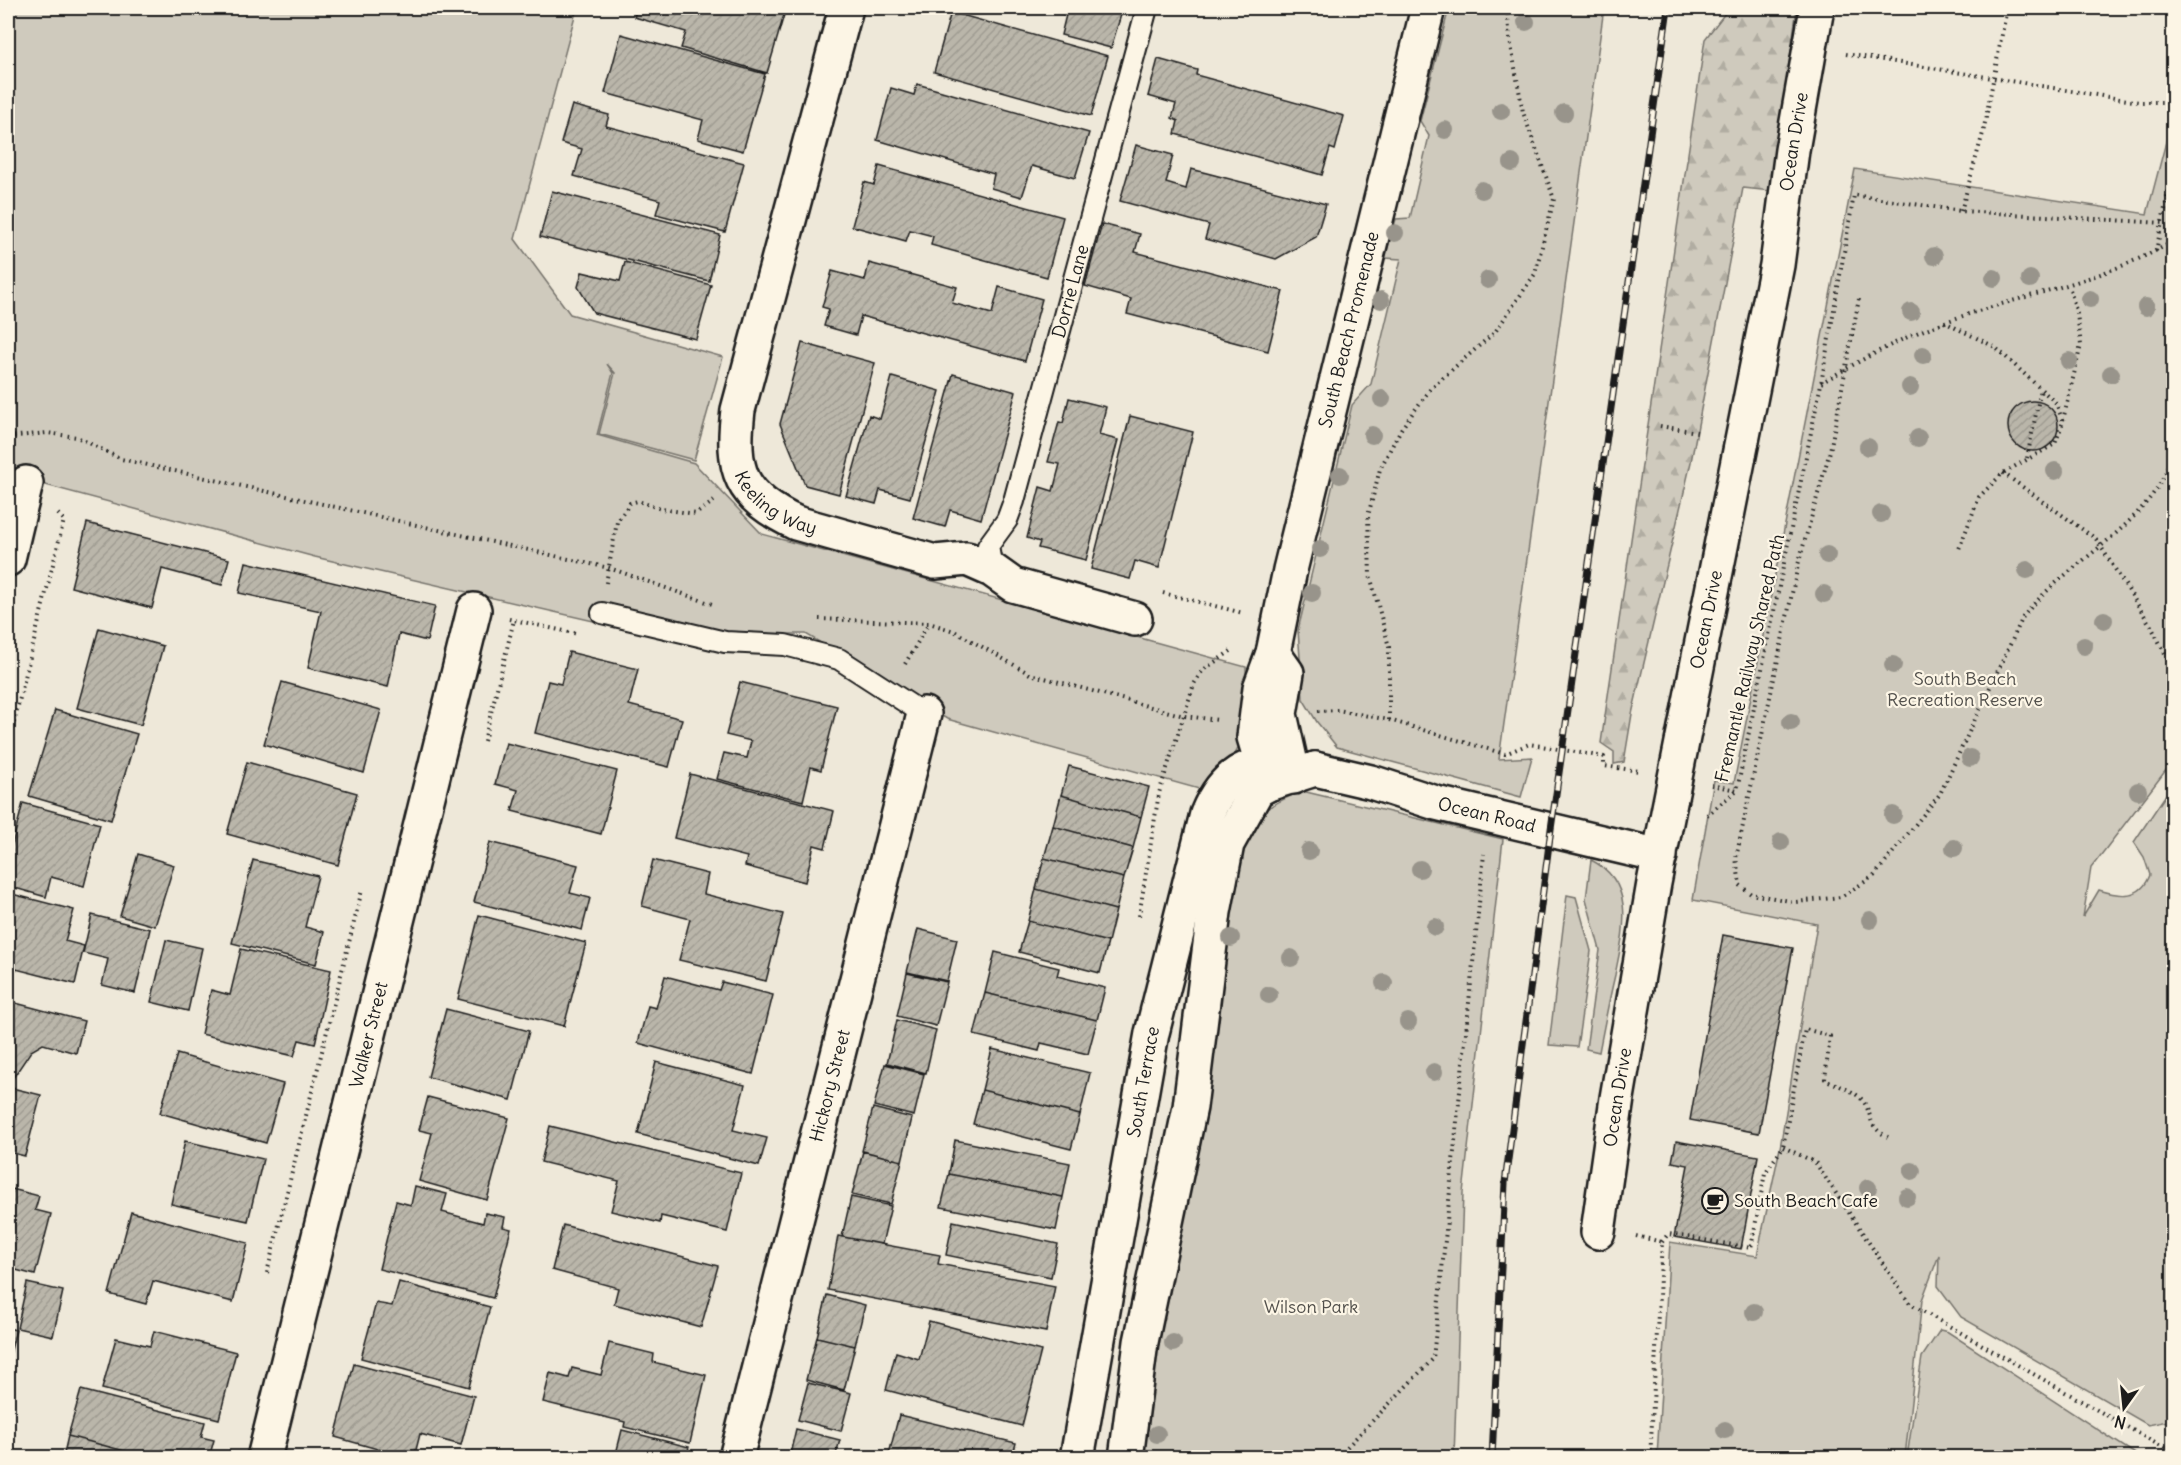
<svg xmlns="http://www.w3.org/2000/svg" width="2181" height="1465" font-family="Delius,sans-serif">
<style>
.green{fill:#cfcabd;stroke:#76736c;stroke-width:1.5}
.forest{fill:url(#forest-firs);stroke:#76736c;stroke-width:1.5}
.building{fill:url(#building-hatch);stroke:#1c1c1c;stroke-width:1.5}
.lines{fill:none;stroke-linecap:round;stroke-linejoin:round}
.lane-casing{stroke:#1c1c1c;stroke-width:24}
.street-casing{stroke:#1c1c1c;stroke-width:38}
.secondary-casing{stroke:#1c1c1c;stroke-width:38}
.path{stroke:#1c1c1c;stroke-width:4;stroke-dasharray:1.5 4.5;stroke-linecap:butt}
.lane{stroke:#fcf5e5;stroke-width:20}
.street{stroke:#fcf5e5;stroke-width:33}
.secondary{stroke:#fcf5e5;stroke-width:33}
.rail-casing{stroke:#1c1c1c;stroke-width:7}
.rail{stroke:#fcf5e5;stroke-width:4.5;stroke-dasharray:14;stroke-linecap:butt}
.tree{fill:#98948b}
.labels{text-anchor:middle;stroke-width:4.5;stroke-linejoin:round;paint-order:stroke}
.street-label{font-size:18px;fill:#1c1c1c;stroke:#fcf5e5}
.park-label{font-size:18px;fill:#52504c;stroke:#fcf5e5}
.poi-label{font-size:18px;fill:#1c1c1c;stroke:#fcf5e5;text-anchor:start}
</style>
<defs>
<pattern id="forest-firs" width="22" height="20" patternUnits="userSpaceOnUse" patternTransform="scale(1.5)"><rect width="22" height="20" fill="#cfcabd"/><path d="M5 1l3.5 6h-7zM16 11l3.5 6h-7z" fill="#b1ada2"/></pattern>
<pattern id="building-hatch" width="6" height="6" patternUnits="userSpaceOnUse" patternTransform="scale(1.5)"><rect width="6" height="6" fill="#bab6aa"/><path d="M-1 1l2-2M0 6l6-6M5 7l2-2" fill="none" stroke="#9f9c92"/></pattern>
</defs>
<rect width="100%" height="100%" fill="#eee8d9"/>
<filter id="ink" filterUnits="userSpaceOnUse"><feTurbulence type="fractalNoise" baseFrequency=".0167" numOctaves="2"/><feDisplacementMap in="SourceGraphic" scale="12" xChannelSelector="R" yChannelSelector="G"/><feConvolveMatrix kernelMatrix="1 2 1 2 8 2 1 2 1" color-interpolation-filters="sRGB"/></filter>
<g filter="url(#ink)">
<!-- green -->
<path class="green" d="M 8,8 L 577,8 L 515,239 L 570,314 L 723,357 L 694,460 L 599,434 L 615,373 L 607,364 L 613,373 L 597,435 L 694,463 L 762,534 L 1246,667 L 1247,726 L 1243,739 L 1234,756 L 1199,789 L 947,719 L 806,634 L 650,634 L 315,557 L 8,475 Z
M 1449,8 L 1604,8 L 1499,759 L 1532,757 L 1521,797 L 1337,747 L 1317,722 L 1303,699 L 1298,630 L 1352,405 L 1371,384 L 1401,259 L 1385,258 L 1396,219 L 1410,218 L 1429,136 L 1420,121 Z
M 2173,115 L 2173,761 L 2091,868 L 2083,917 L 2099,890 C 2121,897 2141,899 2150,875 L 2144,857 L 2134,842 L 2173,784 L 2173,1420 L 2148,1425 L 1961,1317 L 1938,1286 L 1939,1255 L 1922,1300 L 1905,1457 L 1657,1457 L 1670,1242 L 1757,1256 L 1780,1148 L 1817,924 L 1693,900 L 1714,780 L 1734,783 L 1855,169 L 2147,214 Z
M 1302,791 L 1503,839 L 1463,1193 L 1454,1457 L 1136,1458 L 1237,850 C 1257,813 1263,807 1302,791 Z
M 1591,860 C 1638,883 1623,934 1615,975 C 1609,1000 1604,1026 1599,1052 L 1586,1049 L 1600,950 L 1586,899 Z
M 1567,895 L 1576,897 L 1591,951 L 1577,1047 L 1549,1045 Z
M 1940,1330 L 1948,1332 L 2140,1457 L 1907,1457 L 1922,1357 Z"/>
<!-- forest -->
<path class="forest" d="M 1729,8 L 1797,8 L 1771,191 L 1743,188 L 1691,462 L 1632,714 L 1624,762 L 1614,764 L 1614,752 L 1601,743 L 1705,39 Z"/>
<!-- building -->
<path class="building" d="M 637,8 L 786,8 L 767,73 L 681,48 L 686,32 L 634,17 Z
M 1037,8 L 1123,8 L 1111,48 L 1061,35 L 1066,15 Z
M 951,12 L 1108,56 L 1091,116 L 934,72 Z
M 621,34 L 765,74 L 743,151 L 698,139 L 703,120 L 605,93 Z
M 1158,59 L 1197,70 L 1196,75 L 1344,116 L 1335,150 L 1330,148 L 1322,175 L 1175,134 L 1178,121 L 1172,118 L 1176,104 L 1148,96 Z
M 917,84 L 1089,133 L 1075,178 L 1032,166 L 1022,197 L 991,188 L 994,174 L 877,140 L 891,88 L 914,95 Z
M 572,105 L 609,115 L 606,126 L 744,163 L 725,232 L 656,214 L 660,200 L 574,176 L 582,149 L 561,143 Z
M 1136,145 L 1173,155 L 1166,183 L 1186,189 L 1191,169 L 1326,204 L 1316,237 L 1276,259 L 1205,239 L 1209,225 L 1120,201 Z
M 879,166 L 1063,217 L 1047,277 L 931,245 L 933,236 L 910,230 L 906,241 L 852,226 L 864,182 L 874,185 Z
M 552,191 L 720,235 L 709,281 L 540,237 Z
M 1102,224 L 1140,234 L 1135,252 L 1283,291 L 1268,351 L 1127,314 L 1131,299 L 1085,286 Z
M 625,262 L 711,285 L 696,339 L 594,313 L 578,287 L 582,272 L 620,281 Z
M 869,263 L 957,287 L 952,303 L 992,314 L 999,287 L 1042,299 L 1025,361 L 861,316 L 856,335 L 824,326 L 829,309 L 822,307 L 832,271 L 865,280 Z
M 802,343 L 875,363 L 839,494 L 805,485 L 780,424 Z
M 953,374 L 1016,392 L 981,519 L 950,510 L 945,527 L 913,518 Z
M 892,377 L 940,391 L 910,498 L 880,490 L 876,504 L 846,496 L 869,415 L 880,419 Z
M 1069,398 L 1106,407 L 1099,435 L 1118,440 L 1086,560 L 1038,548 L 1040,542 L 1027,538 L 1040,487 L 1053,491 L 1060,464 L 1048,462 L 1059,422 L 1063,423 Z
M2008 426a25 25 0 1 1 50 0a25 25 0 1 1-50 0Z
M 1130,416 L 1193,432 L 1159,568 L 1135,561 L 1130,579 L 1091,569 Z
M 87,523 L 229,559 L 222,585 L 162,569 L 152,608 L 71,587 Z
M 246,562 L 435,606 L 427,641 L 399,634 L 388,687 L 308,668 L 321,611 L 239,593 Z
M 99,628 L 163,646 L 141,725 L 77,708 Z
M 569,652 L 638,669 L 629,705 L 682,719 L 669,767 L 535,733 L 548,681 L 561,684 Z
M 282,682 L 381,710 L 364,773 L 264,744 Z
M 740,682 L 837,706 L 821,770 L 811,767 L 803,801 L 717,779 L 724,753 L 747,758 L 751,741 L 726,735 Z
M 55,710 L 137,734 L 111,820 L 29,796 Z
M 506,743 L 617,771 L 601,834 L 512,811 L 518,790 L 495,784 Z
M 247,762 L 357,793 L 338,865 L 227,834 Z
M 1069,766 L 1149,787 L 1141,817 L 1061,795 Z
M 690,774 L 834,811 L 825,848 L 814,845 L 805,882 L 745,866 L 747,857 L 674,838 Z
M 1061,795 L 1141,817 L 1133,848 L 1053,826 Z
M 23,803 L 100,824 L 84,886 L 51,877 L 46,897 L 8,886 L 8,860 Z
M 1053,826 L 1133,848 L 1124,878 L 1044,858 Z
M 490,842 L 578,865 L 570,893 L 590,898 L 582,930 L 474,902 Z
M 138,854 L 174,865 L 155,926 L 120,916 Z
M 1044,858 L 1124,878 L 1116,910 L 1036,889 Z
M 253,860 L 318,876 L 305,927 L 324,932 L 316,964 L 232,943 Z
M 653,860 L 708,874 L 704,894 L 783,914 L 766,981 L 679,960 L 690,919 L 642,906 Z
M 1036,889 L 1116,910 L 1108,942 L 1028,921 Z
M 8,893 L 74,910 L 65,941 L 84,946 L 75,984 L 8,967 Z
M 92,915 L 150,929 L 135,993 L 102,985 L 108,959 L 83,953 Z
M 479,915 L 586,943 L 564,1026 L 458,999 Z
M 1028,921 L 1108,942 L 1100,973 L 1019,952 Z
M 918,929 L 957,939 L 947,981 L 907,972 Z
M 1723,935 L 1793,948 L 1759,1133 L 1690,1120 Z
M 166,940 L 202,948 L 188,1011 L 151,1002 Z
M 241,949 L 331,970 L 315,1044 L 299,1040 L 294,1056 L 201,1034 L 211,990 L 230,995 Z
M 995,952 L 1059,968 L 1057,976 L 1105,988 L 1097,1020 L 985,993 Z
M 907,973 L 947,982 L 936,1026 L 897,1016 Z
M 665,976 L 719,990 L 722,982 L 773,995 L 753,1074 L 638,1043 L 648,1006 L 656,1008 Z
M 985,993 L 1097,1020 L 1088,1054 L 1041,1043 L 1039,1051 L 974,1035 Z
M 8,1001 L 84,1021 L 76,1053 L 43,1044 L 31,1051 L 13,1078 L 8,1077 Z
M 446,1009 L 529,1031 L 511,1100 L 428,1077 Z
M 897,1020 L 936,1030 L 926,1073 L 887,1063 Z
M 992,1049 L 1090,1073 L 1080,1115 L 982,1090 Z
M 177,1054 L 283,1084 L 266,1143 L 160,1113 Z
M 656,1062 L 745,1085 L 733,1130 L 767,1138 L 759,1166 L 638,1134 Z
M 885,1064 L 924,1074 L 914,1116 L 874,1106 Z
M 8,1087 L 41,1095 L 25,1156 L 8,1152 Z
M 982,1090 L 1080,1115 L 1071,1149 L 973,1124 Z
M 428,1097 L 509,1118 L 487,1200 L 419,1181 L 432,1133 L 419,1130 Z
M 873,1108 L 912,1118 L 902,1161 L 862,1151 Z
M 550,1126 L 741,1173 L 727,1232 L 661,1216 L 660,1223 L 611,1211 L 619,1181 L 541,1162 Z
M 955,1140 L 1070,1163 L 1063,1197 L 949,1174 Z
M 185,1141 L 263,1159 L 248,1221 L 171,1204 Z
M 1676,1141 L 1758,1156 L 1741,1249 L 1674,1237 L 1688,1165 L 1672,1162 Z
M 863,1151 L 902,1161 L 891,1204 L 852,1195 Z
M 949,1174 L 1063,1197 L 1056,1230 L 941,1207 Z
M 415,1186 L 447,1194 L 442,1212 L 483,1223 L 485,1213 L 505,1217 L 503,1227 L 511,1229 L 493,1298 L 379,1269 L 396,1201 L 411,1205 Z
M 8,1188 L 39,1196 L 35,1210 L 51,1214 L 35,1275 L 8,1268 Z
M 851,1197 L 891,1206 L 882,1244 L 842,1237 Z
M 131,1212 L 248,1243 L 233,1302 L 153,1281 L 146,1304 L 109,1294 Z
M 953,1221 L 1058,1244 L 1051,1277 L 946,1255 Z
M 563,1225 L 718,1266 L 701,1327 L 614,1304 L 618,1288 L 552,1270 Z
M 838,1236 L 940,1255 L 938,1264 L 1055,1286 L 1046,1332 L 828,1290 Z
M 399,1282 L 490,1307 L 469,1387 L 361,1358 L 376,1303 L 392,1306 Z
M 27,1283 L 63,1291 L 53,1336 L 17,1328 Z
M 827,1295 L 865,1305 L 855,1346 L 817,1337 Z
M 929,1321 L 1041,1351 L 1022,1426 L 886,1390 L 896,1352 L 919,1359 Z
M 8,1328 L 16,1330 L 8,1362 Z
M 154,1331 L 236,1352 L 219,1419 L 102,1389 L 116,1338 L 150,1346 Z
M 817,1337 L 855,1346 L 844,1390 L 806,1380 Z
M 609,1343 L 654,1354 L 653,1362 L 706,1375 L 690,1443 L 624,1427 L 625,1422 L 543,1402 L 550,1373 L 569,1378 L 572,1368 L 601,1375 Z
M 354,1364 L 474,1396 L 461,1445 L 420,1434 L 414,1458 L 409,1458 L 335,1437 Z
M 808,1383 L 851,1393 L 841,1431 L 798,1420 Z
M 81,1390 L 205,1422 L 201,1437 L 214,1440 L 209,1458 L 151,1458 L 68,1436 Z
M 899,1415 L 1016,1443 L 1012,1458 L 888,1458 Z
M 796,1429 L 840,1440 L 835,1458 L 789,1458 Z
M 622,1430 L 689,1447 L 686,1458 L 615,1458 Z
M 68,1436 L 151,1458 L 63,1458 Z"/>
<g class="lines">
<defs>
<g id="lane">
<path id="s1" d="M 992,570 L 988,546 L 1007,520 L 1014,501 L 1147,8"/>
<path d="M 602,613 L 725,642 L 785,645 L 839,659 L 924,714"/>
</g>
<g id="street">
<path id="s2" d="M 846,8 L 738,410 C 731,471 739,496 796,523 L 935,562 L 967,559 L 992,570 L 1013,585 L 1135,619"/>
<path d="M 8,559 L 26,483"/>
<path id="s3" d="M 1315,769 L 1371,782 L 1436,803 L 1660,856"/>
<path id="s4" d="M 1598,1232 L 1617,1098 L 1654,883 L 1777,265 L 1792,150 L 1817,8"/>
<path id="s5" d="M 264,1458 L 474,610"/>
<path id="s6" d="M 736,1458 L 924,714"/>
</g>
<g id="secondary">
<path d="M 1273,653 L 1287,673 L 1280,714 L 1294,777"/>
<path id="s7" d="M 1268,784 L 1254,737 L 1260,688 L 1273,653 L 1290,570 L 1428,8"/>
<path id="s8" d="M 1077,1458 L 1152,1033 L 1207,814 C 1224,773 1246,764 1288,758"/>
<path d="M 1126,1458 L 1141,1342 L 1190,1107 L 1214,912 L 1227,844 L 1257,790 L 1268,784 L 1315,769"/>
</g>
</defs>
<!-- lane casing -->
<use href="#lane" class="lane-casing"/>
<!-- street casing -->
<use href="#street" class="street-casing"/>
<!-- secondary casing -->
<use href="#secondary" class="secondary-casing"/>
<!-- path -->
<path class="path" d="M 1846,54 L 2139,102 L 2174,102
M 1961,211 L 1983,133 L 2007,8
M 2156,251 L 2174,165
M 1859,299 L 1830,451 L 1798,565 L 1736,858 L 1740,885 L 1751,894 L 1796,902 L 1841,897 L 1874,876 L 1940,794 L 2023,617 C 2061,568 2125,539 2159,485 C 2167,472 2170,456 2174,441
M 1944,322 L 1995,347 L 2056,403 L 2063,422 L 2055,444 L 2003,473 L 1979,497 L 1959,549
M 1821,383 C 1859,361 1904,336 1945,322 C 2021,295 2102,282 2174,241
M 2063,420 L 2081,345 L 2077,314 L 2069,286
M 1660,426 L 1697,432
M 8,437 L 47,433 L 77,437 L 121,459 L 609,568 L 712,604
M 2027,458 L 2041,389
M 2003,473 L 2096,539 L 2151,626 L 2174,671
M 606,583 L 617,522 L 630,503 L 638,501 L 661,509 L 696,514 L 714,501
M 1163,593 L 1243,613
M 509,619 L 578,634
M 819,619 L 929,623 L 954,631 L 1030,674 L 1184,716 L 1219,720
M 905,664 L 929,623
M 1318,711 L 1338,710 L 1389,720 L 1505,754 L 1529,744 L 1604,757 L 1604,766 L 1639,771
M 1389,720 L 1389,647 L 1370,575 L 1368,516 L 1380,469 L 1401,429 L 1431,388 L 1495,332 L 1535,274 L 1554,199 L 1523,112 L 1510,40 L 1507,8
M 484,741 L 514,620
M 8,746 L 64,520 L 58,514
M 1711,785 L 1737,790
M 1707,815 L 1737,790 L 1821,384 L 1854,195 L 1961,211 L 2163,223
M 1139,916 L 1159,793 L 1194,684 L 1203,670 L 1231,651
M 1783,1147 L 1815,1162 L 1910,1304 L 2173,1453
M 1636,1236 L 1662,1242 L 1650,1458
M 1662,1242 L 1668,1234 L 1751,1248 L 1765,1173 L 1783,1147 L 1805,1029 L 1830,1036 L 1825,1079 C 1836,1085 1856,1091 1863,1101 C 1874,1116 1866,1126 1888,1137
M 267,1273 L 362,890
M 1344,1458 L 1345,1449 L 1433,1359 L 1484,854"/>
<!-- lane -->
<use href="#lane" class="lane"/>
<!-- street -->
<use href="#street" class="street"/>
<!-- secondary -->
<use href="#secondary" class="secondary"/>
<defs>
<path id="rail" d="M 1492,1458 L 1505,1183 L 1551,829 L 1668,8"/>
</defs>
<!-- rail casing -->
<use href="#rail" class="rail-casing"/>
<!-- rail -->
<use href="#rail" class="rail"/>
</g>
<!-- trees -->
<g class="tree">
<circle cx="1526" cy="22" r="9"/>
<circle cx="1501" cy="111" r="9"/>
<circle cx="1564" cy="113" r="9"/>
<circle cx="1445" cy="130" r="9"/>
<circle cx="1512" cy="163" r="9"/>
<circle cx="1482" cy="190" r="9"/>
<circle cx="1395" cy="233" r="9"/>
<circle cx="1934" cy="256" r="9"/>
<circle cx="1994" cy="278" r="9"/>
<circle cx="2030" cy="279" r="9"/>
<circle cx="1488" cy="280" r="9"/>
<circle cx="2090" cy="299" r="9"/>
<circle cx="1381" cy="300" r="9"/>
<circle cx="2146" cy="307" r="9"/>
<circle cx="1911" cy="312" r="9"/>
<circle cx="1923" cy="355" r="9"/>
<circle cx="2069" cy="361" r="9"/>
<circle cx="2111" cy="374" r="9"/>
<circle cx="1910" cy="387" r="9"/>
<circle cx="1382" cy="399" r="9"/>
<circle cx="1372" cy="435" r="9"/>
<circle cx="1918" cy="438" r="9"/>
<circle cx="1868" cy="447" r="9"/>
<circle cx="2055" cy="471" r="9"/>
<circle cx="1340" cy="475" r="9"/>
<circle cx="1881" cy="514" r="9"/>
<circle cx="1320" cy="549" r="9"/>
<circle cx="1827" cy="555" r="9"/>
<circle cx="2027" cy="570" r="9"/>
<circle cx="1312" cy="593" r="9"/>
<circle cx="1824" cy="594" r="9"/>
<circle cx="2104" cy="620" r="9"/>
<circle cx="2084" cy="646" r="9"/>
<circle cx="1893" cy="665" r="9"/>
<circle cx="1791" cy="722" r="9"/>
<circle cx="1970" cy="758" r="9"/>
<circle cx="2138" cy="791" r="9"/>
<circle cx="1893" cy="815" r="9"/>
<circle cx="1781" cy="842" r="9"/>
<circle cx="1954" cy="848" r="9"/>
<circle cx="1309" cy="851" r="9"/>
<circle cx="1420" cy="869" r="9"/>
<circle cx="1870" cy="920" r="9"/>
<circle cx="1435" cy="927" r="9"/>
<circle cx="1231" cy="938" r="9"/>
<circle cx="1291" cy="958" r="9"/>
<circle cx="1384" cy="983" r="9"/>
<circle cx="1269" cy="995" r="9"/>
<circle cx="1408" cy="1022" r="9"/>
<circle cx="1434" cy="1072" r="9"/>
<circle cx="1912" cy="1171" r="9"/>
<circle cx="1868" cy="1188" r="9"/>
<circle cx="1907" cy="1197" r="9"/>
<circle cx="1754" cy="1312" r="9"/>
<circle cx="1173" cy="1343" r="9"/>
<circle cx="1725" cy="1430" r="9"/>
<circle cx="1157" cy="1434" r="9"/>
</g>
</g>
<!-- icons -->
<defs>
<symbol id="cafe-ring" viewBox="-11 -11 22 22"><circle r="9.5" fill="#fcf5e5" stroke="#1c1c1c" stroke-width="1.5"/><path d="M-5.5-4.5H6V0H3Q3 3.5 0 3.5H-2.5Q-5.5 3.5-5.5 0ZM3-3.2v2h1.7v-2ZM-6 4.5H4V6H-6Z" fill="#1c1c1c"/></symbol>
</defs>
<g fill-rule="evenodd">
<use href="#cafe-ring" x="1700" y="1186" width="30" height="30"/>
</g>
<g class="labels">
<!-- street labels -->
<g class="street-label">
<text dy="6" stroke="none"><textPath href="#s4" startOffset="1108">Ocean Drive</textPath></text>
<text dy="6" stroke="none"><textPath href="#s1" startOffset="294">Dorrie Lane</textPath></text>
<text dy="6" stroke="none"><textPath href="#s7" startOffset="468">South Beach Promenade</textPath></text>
<text dy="6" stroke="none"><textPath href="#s2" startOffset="528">Keeling Way</textPath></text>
<text dy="6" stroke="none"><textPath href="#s4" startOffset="622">Ocean Drive</textPath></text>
<text transform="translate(1750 658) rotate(-77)" y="6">Fremantle Railway Shared Path</text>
<text dy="6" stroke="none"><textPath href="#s3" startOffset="178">Ocean Road</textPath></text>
<text dy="6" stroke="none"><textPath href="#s5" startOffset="436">Walker Street</textPath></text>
<text dy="6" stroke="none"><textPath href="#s8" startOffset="382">South Terrace</textPath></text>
<text dy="6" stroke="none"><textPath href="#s6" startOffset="384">Hickory Street</textPath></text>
<text dy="6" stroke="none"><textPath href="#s4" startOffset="136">Ocean Drive</textPath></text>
</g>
<!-- park labels -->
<g class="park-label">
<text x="1965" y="685">South Beach<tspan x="1965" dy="21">Recreation Reserve</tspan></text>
<text x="1311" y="1313">Wilson Park</text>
</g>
<!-- poi labels -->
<g class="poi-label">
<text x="1734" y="1207">South Beach Cafe</text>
</g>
</g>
<!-- margin -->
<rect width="2181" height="1465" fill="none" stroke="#fcf5e5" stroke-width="30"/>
<rect x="15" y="15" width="2151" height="1435" fill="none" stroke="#1c1c1c" stroke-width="2" filter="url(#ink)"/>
<!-- north arrow -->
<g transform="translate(2124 1408) rotate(195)" stroke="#fcf5e5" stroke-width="4.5" paint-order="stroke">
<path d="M0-4.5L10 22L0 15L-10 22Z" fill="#1c1c1c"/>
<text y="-9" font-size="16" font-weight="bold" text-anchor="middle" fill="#1c1c1c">N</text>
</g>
</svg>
